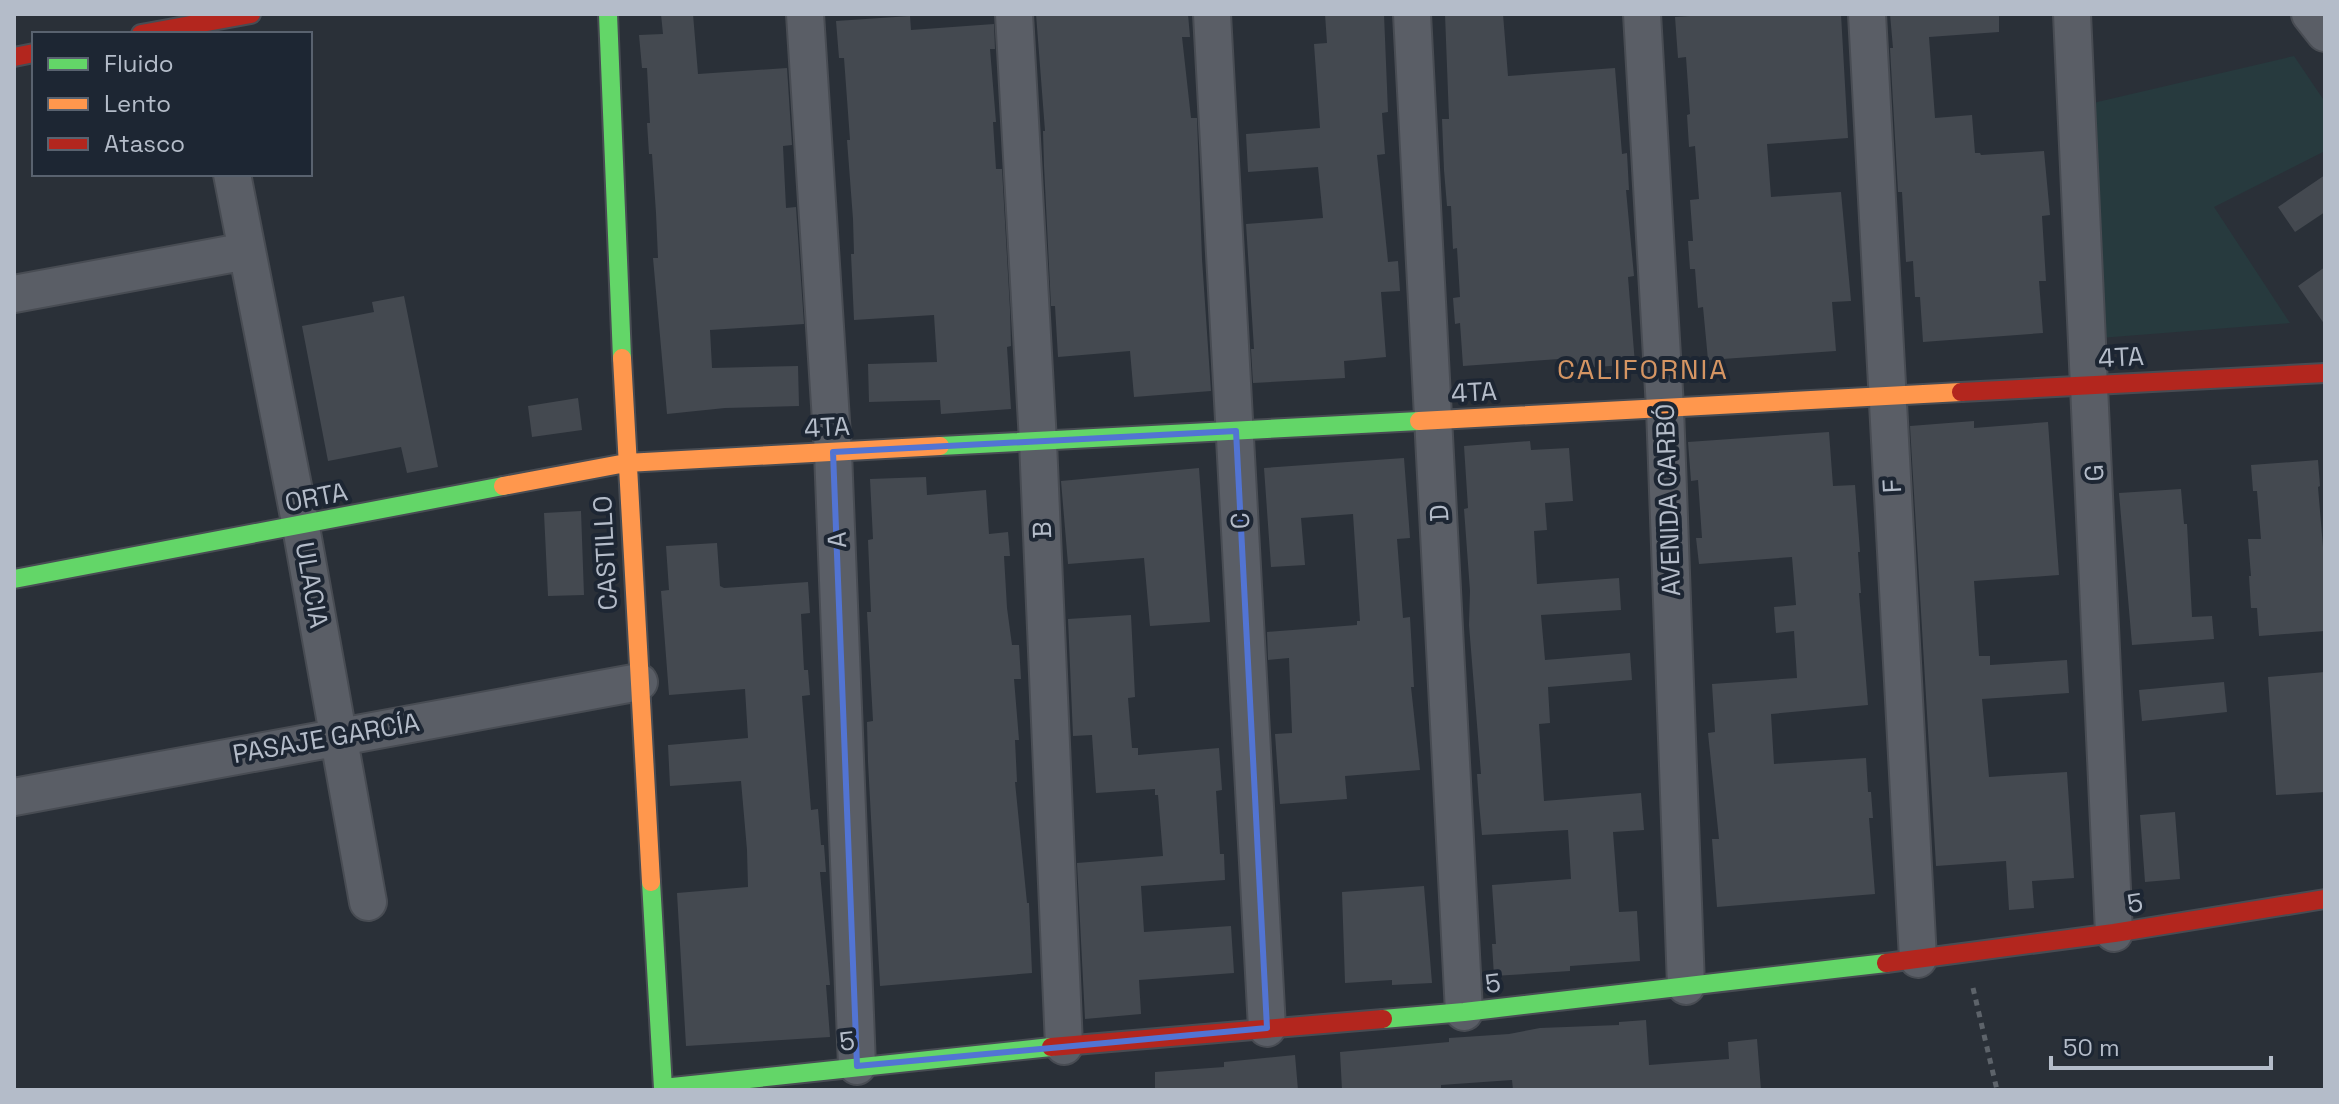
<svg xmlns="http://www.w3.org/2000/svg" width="2339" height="1104" font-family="'Space Grotesk',sans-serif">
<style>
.green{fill:#273a3e}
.building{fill:#444950}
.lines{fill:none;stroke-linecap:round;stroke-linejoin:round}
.street-casing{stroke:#484c53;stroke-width:40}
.fast-casing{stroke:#484c53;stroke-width:22}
.slow-casing{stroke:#484c53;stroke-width:22}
.jam-casing{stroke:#484c53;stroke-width:22}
.path{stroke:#5d636a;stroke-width:5;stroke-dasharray:6 6;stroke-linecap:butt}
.street{stroke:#5a5e66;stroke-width:36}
.fast{stroke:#63d668;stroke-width:18}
.slow{stroke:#ff974d;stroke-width:18}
.jam{stroke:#b3261e;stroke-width:18}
.marked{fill:none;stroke:#5274d3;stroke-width:6;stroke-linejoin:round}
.labels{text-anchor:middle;stroke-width:8;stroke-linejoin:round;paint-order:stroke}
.street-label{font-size:26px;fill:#b4bcc9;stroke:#1d2633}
.neighbourhood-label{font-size:28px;letter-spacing:2px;fill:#d59563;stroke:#1d2633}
</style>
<rect width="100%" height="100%" fill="#2a3038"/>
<!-- green -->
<path class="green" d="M 2294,56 L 2325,102 L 2325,151 L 2214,207 L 2290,323 L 2100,338 L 2093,103 Z"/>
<!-- building -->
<path class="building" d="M 661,14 L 693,14 L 698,74 L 787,68 L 792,145 L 783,146 L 786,208 L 796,207 L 804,324 L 710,330 L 712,368 L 798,366 L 799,406 L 725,408 L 667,414 L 653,258 L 658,258 L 656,213 L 652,154 L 649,154 L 647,123 L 650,123 L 647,68 L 642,68 L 639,35 L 663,34 Z
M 1036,14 L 1188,14 L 1190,37 L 1182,37 L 1191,118 L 1197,118 L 1202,259 L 1211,391 L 1134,397 L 1130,351 L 1058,357 L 1055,306 L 1051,306 L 1044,166 L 1043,131 L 1045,131 Z
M 1325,14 L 1384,14 L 1388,112 L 1382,113 L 1385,154 L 1377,155 L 1388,262 L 1398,261 L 1400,291 L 1381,292 L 1386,357 L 1344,361 L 1345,378 L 1253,383 L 1251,349 L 1254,349 L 1246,224 L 1323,218 L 1318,167 L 1248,172 L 1246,134 L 1320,128 L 1314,44 L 1327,43 Z
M 1445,14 L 1503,14 L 1508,76 L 1615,68 L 1622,154 L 1627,153 L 1629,190 L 1626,190 L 1634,276 L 1628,277 L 1635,364 L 1560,370 L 1559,359 L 1463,366 L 1460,323 L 1455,324 L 1453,298 L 1460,297 L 1457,248 L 1453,249 L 1451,206 L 1447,206 L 1444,170 L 1442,119 L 1449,119 Z
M 1719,14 L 1841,14 L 1848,138 L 1767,144 L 1771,197 L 1841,192 L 1851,301 L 1832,302 L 1836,351 L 1708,360 L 1703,307 L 1698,308 L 1695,269 L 1690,269 L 1688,241 L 1693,241 L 1690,200 L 1699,199 L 1695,146 L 1689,147 L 1687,115 L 1690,114 L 1686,57 L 1678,58 L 1675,17 Z
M 1890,14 L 1999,14 L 1999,32 L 1929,37 L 1935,118 L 1972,115 L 1975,153 L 1980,153 L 1981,155 L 2044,151 L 2050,215 L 2042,216 L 2046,281 L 2039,281 L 2043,333 L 1923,342 L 1920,297 L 1915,297 L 1913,261 L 1906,262 L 1902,192 L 1898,192 L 1890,48 L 1893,48 Z
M 910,16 L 911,30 L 994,24 L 995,49 L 990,49 L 996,122 L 993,122 L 996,169 L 1002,169 L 1010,309 L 1011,346 L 1007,347 L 1011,409 L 941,414 L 940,400 L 869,402 L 868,364 L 937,362 L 934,315 L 854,320 L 851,254 L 854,254 L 853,219 L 847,140 L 850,140 L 844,58 L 839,58 L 836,21 Z
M 2325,175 L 2325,212 L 2295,232 L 2278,207 Z
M 2325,267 L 2325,325 L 2298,286 Z
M 404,296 L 438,467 L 407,473 L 401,447 L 328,461 L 302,326 L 374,312 L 372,302 Z
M 578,398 L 582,430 L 532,437 L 528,406 Z
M 1974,421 L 1974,428 L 2048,422 L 2059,575 L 1974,581 L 1979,656 L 1990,656 L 1990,665 L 2067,660 L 2069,693 L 1982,699 L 1989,777 L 2067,772 L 2074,878 L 2032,881 L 2034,908 L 2009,910 L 2006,861 L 1936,866 L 1910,426 Z
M 1829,432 L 1833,486 L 1855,485 L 1860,552 L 1858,552 L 1861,593 L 1859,593 L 1868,705 L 1771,714 L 1774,764 L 1866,758 L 1868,792 L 1871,792 L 1873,818 L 1869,818 L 1875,894 L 1717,907 L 1712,839 L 1719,839 L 1708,733 L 1715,732 L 1712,684 L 1797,678 L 1794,631 L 1776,633 L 1774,607 L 1796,605 L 1792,557 L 1699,564 L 1696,538 L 1702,538 L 1698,480 L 1691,481 L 1688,442 Z
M 1530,441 L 1531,450 L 1569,448 L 1573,501 L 1545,503 L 1547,530 L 1534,531 L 1537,584 L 1619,578 L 1621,610 L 1541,615 L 1545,660 L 1630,653 L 1632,680 L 1548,687 L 1550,723 L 1539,724 L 1544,801 L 1641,793 L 1644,830 L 1613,832 L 1619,912 L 1637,911 L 1640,961 L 1570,966 L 1570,971 L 1494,976 L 1492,944 L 1496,944 L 1492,885 L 1571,879 L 1568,830 L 1482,835 L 1479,803 L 1477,774 L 1481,774 L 1469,625 L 1470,591 L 1464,509 L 1468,508 L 1464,446 Z
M 1404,458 L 1410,538 L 1397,539 L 1403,618 L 1410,617 L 1414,687 L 1411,687 L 1420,770 L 1345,776 L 1347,799 L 1280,804 L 1275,734 L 1292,733 L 1289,658 L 1268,660 L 1267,632 L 1357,625 L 1357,621 L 1360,621 L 1353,514 L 1301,518 L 1305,565 L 1271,567 L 1264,468 Z
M 2318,460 L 2320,486 L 2318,487 L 2325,571 L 2325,631 L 2259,636 L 2257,608 L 2251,608 L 2249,576 L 2251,576 L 2248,539 L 2261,539 L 2257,491 L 2253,491 L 2251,465 Z
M 1199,468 L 1210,622 L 1150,626 L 1144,558 L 1068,564 L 1061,481 Z
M 926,477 L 927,495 L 986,490 L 989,534 L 1008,532 L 1010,556 L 1004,556 L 1007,608 L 1012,645 L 1019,645 L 1021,679 L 1014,679 L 1019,740 L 1015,740 L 1017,782 L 1015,782 L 1027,903 L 1029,903 L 1032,973 L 880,986 L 868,762 L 867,722 L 873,721 L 867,612 L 871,612 L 868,540 L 873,539 L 870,479 Z
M 2181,489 L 2184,524 L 2187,524 L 2192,617 L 2212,616 L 2214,639 L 2132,645 L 2119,493 Z
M 581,511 L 584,595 L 548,596 L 544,513 Z
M 717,543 L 720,586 L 724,588 L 808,582 L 810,613 L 801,614 L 804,670 L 808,670 L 810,695 L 802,696 L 811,810 L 818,809 L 821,845 L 824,845 L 826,872 L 820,872 L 830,985 L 826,985 L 830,1037 L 686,1046 L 677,893 L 748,887 L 747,850 L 741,781 L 670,786 L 668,745 L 748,738 L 745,689 L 669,695 L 661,591 L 669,590 L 666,546 Z
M 1131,615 L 1135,697 L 1128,698 L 1132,748 L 1138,748 L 1138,755 L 1219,748 L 1222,790 L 1216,791 L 1220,854 L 1224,854 L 1225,880 L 1141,886 L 1144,932 L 1231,926 L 1234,973 L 1139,980 L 1141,1014 L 1085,1019 L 1077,863 L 1163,856 L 1158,795 L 1155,795 L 1155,789 L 1096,793 L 1092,735 L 1073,736 L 1068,619 Z
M 2325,672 L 2325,792 L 2276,795 L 2268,677 Z
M 2224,682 L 2227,712 L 2142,721 L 2139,690 Z
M 2175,812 L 2180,879 L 2145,882 L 2140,815 Z
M 1424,886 L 1432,983 L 1392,985 L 1392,980 L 1345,983 L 1342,892 Z
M 1646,1020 L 1649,1065 L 1729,1059 L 1728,1042 L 1757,1039 L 1761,1090 L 1513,1090 L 1512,1080 L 1441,1085 L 1441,1090 L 1342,1090 L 1340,1052 L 1449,1042 L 1449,1038 L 1509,1034 L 1540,1028 L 1619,1025 L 1619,1022 Z
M 1295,1055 L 1298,1090 L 1155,1090 L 1155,1072 L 1224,1067 L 1224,1062 Z"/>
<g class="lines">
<defs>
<path id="street" d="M 805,14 L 833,452 L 857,1066
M 1014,14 L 1038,442 L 1064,1046
M 1212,14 L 1267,1028
M 1412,14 L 1464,1012
M 1642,14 L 1665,408 L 1686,986
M 1867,14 L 1918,959
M 2072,14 L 2114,933
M 2310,14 L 2325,33
M 232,174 L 301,527 L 368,902
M 14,294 L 247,251
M 14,797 L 639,682"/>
<path id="fast" d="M 608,14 L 622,358
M 940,446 L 1419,421
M 14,579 L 503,486
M 651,882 L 663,1088 L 1051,1047
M 1383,1019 L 1464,1012 L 1886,963"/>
<path id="slow" d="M 622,358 L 651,882
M 1419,421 L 1961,392
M 503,486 L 626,463 L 940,446"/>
<path id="jam" d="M 141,34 L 251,14
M 14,57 L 34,53
M 1961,392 L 2325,373
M 1886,963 L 2114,933 L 2325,899
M 1051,1047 L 1383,1019"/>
</defs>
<!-- street casing -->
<use href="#street" class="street-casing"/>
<!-- fast casing -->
<use href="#fast" class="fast-casing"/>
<!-- slow casing -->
<use href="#slow" class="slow-casing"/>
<!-- jam casing -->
<use href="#jam" class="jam-casing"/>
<!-- path -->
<path class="path" d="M 1973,988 L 1997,1090"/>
<!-- street -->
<use href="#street" class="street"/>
<!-- fast -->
<use href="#fast" class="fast"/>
<!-- slow -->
<use href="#slow" class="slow"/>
<!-- jam -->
<use href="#jam" class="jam"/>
</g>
<!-- marked area -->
<path class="marked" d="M 1236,431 L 1267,1028 L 857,1066 L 833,452 Z"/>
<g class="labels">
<!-- street labels -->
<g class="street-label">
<text transform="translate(2121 357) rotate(-3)" y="9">4TA</text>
<text transform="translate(1474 392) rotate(-3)" y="9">4TA</text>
<text transform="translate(827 427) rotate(-3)" y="9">4TA</text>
<text transform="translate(2094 473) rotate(-93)" y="9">G</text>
<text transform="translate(1892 486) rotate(-93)" y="9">F</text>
<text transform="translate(316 497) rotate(-11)" y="9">ORTA</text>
<text transform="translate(1668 500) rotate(-92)" y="9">AVENIDA CARBÓ</text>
<text transform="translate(1439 513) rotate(-93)" y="9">D</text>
<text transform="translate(1240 521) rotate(-93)" y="9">C</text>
<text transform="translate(1042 530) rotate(-92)" y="9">B</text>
<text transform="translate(837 540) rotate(-92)" y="9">A</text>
<text transform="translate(605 553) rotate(-93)" y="9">CASTILLO</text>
<text transform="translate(312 585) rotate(80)" y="9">ULACIA</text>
<text transform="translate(326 738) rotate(-10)" y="9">PASAJE GARCÍA</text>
<text transform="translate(2135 903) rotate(-9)" y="9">5</text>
<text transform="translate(1493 983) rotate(-7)" y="9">5</text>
<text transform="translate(847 1041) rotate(-6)" y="9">5</text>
</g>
<!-- neighbourhood labels -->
<g class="neighbourhood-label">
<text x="1643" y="379">CALIFORNIA</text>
</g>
</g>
<!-- border -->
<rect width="2339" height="1104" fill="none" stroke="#b4bcc9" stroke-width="32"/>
<!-- legend -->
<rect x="32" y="32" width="280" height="144" fill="#1d2633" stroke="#59626f" stroke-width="2"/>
<rect x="48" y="58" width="40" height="12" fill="#63d668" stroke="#59626f" stroke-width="2"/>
<text x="104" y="72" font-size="24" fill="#b4bcc9">Fluido</text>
<rect x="48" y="98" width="40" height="12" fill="#ff974d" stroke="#59626f" stroke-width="2"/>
<text x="104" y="112" font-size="24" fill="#b4bcc9">Lento</text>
<rect x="48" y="138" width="40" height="12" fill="#b3261e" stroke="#59626f" stroke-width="2"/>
<text x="104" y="152" font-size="24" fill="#b4bcc9">Atasco</text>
<!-- scale -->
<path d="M2051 1056v12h220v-12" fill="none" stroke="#b4bcc9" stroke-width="4"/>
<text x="2063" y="1056" font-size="24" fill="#b4bcc9" stroke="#1d2633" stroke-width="6" paint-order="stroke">50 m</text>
</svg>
